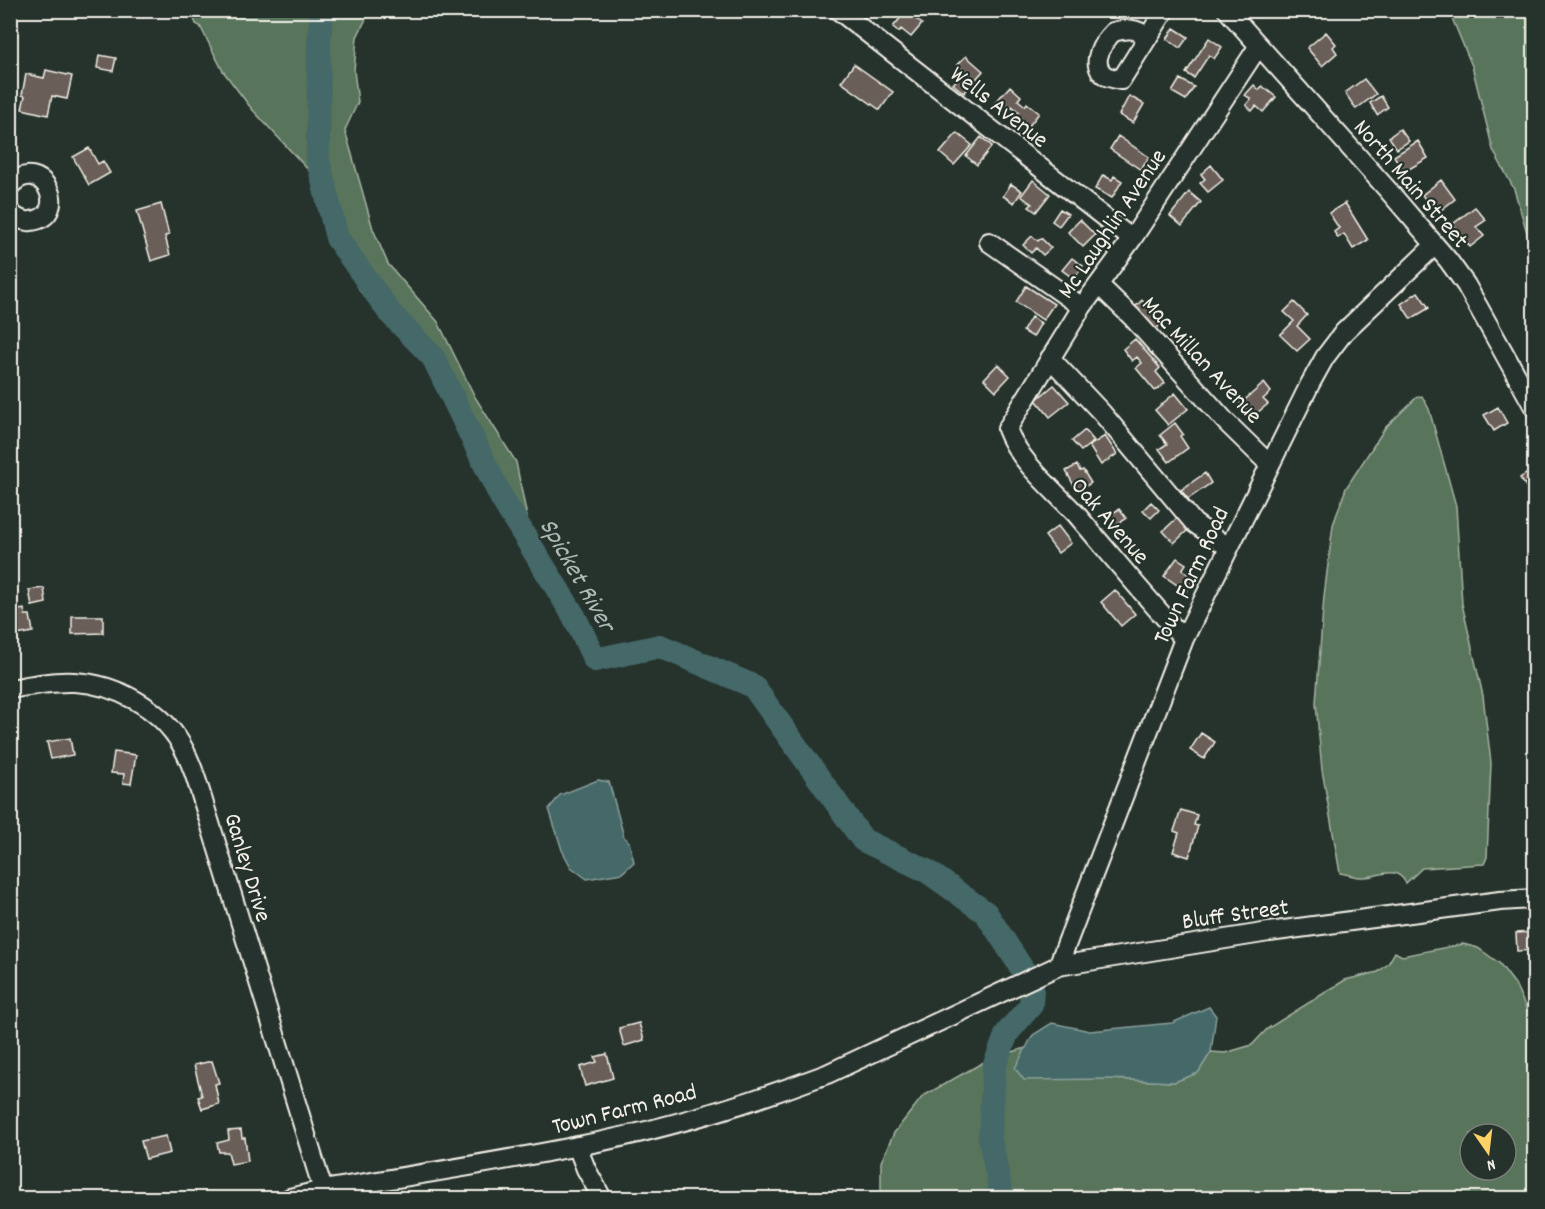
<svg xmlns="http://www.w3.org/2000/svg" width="1545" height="1209" font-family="Dekko,sans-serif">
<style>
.green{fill:#58755c;stroke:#a6b3a2;stroke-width:1.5;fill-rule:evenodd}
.water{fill:#446868;stroke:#8a9f9b;stroke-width:1.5}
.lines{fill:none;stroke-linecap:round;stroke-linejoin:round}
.river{stroke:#446868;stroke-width:24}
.building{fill:#6b5f58;stroke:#f4f1e8;stroke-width:1.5}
.minor-casing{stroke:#f4f1e8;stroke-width:22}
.minor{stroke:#26332d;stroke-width:18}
.labels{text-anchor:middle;stroke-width:4.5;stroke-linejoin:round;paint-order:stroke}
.street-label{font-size:24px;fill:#f4f1e8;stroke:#26332d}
.water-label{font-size:26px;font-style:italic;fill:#aebab5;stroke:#26332d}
</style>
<rect width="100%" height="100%" fill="#26332d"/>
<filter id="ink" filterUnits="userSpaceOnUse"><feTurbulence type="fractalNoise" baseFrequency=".0167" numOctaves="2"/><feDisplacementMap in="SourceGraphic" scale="12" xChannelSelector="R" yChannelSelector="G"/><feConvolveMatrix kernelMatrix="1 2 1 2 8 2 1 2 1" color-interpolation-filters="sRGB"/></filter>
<g filter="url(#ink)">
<!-- green -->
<path class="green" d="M 191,11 L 370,11 L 357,37 L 354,71 L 358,102 L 345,130 L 373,229 L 388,264 L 438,322 L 475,397 L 516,462 L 527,517 L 515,513 L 487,448 L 453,396 L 360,291 L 351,272 L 336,209 L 324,187 L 251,108 L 223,71 L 200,26 L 196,24 Z
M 1449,11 L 1534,11 L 1534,256 L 1514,189 L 1493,150 L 1472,66 Z
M 1422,396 L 1429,409 L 1456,506 L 1462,604 L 1483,696 L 1491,763 L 1487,857 L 1484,864 L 1422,868 L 1406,883 C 1395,864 1379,877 1365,877 C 1357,878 1348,874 1340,873 L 1322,770 L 1316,703 L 1324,596 L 1333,525 L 1346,488 L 1385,428 L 1417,397 Z
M 1463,944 L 1478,948 L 1499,963 L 1515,984 L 1534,1025 L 1534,1198 L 881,1198 L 881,1162 L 894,1133 L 923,1096 L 991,1058 L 1026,1048 L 1016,1068 L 1109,1079 L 1174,1082 L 1198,1073 L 1211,1052 L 1225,1053 L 1252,1045 L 1267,1029 L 1345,980 L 1378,972 L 1388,964 L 1395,952 L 1402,956 ZM 1470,1134 L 1506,1134 L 1506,1170 L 1470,1170 Z"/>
<!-- water -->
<path class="water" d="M 598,780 L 609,782 L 624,837 L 629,842 L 634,862 L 622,873 L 587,879 L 571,867 L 562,850 L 549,809 L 560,795 Z
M 1209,1007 L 1216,1016 L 1211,1052 L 1198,1073 L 1174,1082 L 1109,1079 L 1024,1080 L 1015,1068 L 1033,1035 L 1052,1023 L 1090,1031 L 1172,1023 Z"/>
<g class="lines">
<!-- river -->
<path class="river" d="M 322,10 L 319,43 L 318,160 L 337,238 L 390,313 L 433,357 L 502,499 L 574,616 L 595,660 L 660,646 L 753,686 L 863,840 L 927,871 L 986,913 L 1023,970 L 1032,988 L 1031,1005 L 1007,1033 L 994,1067 L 990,1138 L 1002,1198"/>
</g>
<!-- building -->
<path class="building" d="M 906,11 L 922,24 L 911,37 L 901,29 L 899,32 L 893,27 Z
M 1174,28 L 1188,37 L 1180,48 L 1167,39 Z
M 1326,32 L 1336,44 L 1333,47 L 1337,53 L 1322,66 L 1307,48 Z
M 1209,38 L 1222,47 L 1214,59 L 1209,55 L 1194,78 L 1186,73 Z
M 99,55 L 116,58 L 113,71 L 97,68 Z
M 966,56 L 983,71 L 964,93 L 953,84 L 965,71 L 957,65 Z
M 854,64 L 893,92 L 880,110 L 841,82 Z
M 46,70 L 72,76 L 67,99 L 52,96 L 48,115 L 22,109 L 25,96 L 22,95 L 26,74 L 44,78 Z
M 1180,79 L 1194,87 L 1186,100 L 1172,92 Z
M 1364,79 L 1376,94 L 1356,109 L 1345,93 Z
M 1254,85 L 1259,90 L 1262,86 L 1276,97 L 1263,112 L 1256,106 L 1252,111 L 1246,105 L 1251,99 L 1245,95 Z
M 1010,86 L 1021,96 L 1018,100 L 1025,106 L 1027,103 L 1039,113 L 1029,126 L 1017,115 L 1019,112 L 1012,106 L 1006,114 L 994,104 Z
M 1129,96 L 1144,104 L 1133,123 L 1119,115 Z
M 1381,96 L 1388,107 L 1377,115 L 1370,103 Z
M 1400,129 L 1409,141 L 1397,149 L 1389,137 Z
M 957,133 L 972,145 L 954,165 L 940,153 Z
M 1118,136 L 1149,157 L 1141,170 L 1110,149 Z
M 981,137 L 992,146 L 977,165 L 966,156 Z
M 1418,141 L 1428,158 L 1404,172 L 1394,156 Z
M 89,148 L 98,164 L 103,161 L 110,173 L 89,185 L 73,157 Z
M 1211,165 L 1223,180 L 1208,192 L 1200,183 L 1205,179 L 1201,174 Z
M 1103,175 L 1112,180 L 1114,176 L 1122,181 L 1112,198 L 1095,189 Z
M 1033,180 L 1050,194 L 1036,212 L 1029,207 L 1032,204 L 1021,196 Z
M 1441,180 L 1455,199 L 1441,210 L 1432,200 L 1428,203 L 1422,195 Z
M 1011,184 L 1022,191 L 1014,203 L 1003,196 Z
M 1189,192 L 1201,202 L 1182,226 L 1170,216 Z
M 1345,203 L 1368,240 L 1353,249 L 1344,234 L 1338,238 L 1334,232 L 1339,228 L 1329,213 Z
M 161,204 L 169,235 L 165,236 L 170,255 L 151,261 L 137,211 Z
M 1475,207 L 1486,220 L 1476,227 L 1484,236 L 1470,247 L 1453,224 Z
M 1060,209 L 1068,214 L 1059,226 L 1052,221 Z
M 1080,220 L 1095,235 L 1083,247 L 1068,232 Z
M 1032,236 L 1038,241 L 1041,238 L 1051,248 L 1043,255 L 1036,248 L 1031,253 L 1023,245 Z
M 1072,258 L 1083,266 L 1074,279 L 1062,270 Z
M 1026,286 L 1054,304 L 1043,320 L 1016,302 Z
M 1418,292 L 1429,308 L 1411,319 L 1401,304 Z
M 1142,300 L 1162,324 L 1153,331 L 1134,308 Z
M 1294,302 L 1307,315 L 1297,326 L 1310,339 L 1297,351 L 1280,335 L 1294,321 L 1284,312 Z
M 1031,317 L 1041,323 L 1033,337 L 1023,331 Z
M 1135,339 L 1160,368 L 1156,372 L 1165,383 L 1155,391 L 1136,368 L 1142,363 L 1137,357 L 1132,361 L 1123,349 Z
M 998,364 L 1010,376 L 996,391 L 984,379 Z
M 1264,383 L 1271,392 L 1263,399 L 1268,404 L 1252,417 L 1240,404 Z
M 1054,385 L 1069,402 L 1050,417 L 1036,400 Z
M 1175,393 L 1188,409 L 1168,425 L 1155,410 Z
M 1498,407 L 1507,423 L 1494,431 L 1484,415 Z
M 1175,423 L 1183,434 L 1180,436 L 1188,448 L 1169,462 L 1159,449 L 1167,444 L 1160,435 Z
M 1085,430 L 1094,441 L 1081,451 L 1072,441 Z
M 1105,436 L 1117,454 L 1101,465 L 1089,446 Z
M 1077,465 L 1080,471 L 1083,470 L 1091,483 L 1077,491 L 1066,471 Z
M 1532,470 L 1534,473 L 1534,493 L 1532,495 L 1520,478 Z
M 1205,473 L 1211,483 L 1188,499 L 1181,490 Z
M 1151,502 L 1159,510 L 1151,518 L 1143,510 Z
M 1119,509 L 1126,518 L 1112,528 L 1105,518 Z
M 1178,517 L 1189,529 L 1174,543 L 1163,531 Z
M 1058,526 L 1071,543 L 1058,553 L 1045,536 Z
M 1177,558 L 1186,564 L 1182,570 L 1195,579 L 1186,591 L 1164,576 Z
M 44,588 L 46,603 L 32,606 L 29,590 Z
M 1115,590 L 1135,614 L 1121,626 L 1101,602 Z
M 24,609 L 25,615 L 30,615 L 33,632 L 11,636 L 10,618 L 14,617 L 13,611 Z
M 72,616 L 103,616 L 103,633 L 72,634 Z
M 1201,733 L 1215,742 L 1204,759 L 1190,750 Z
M 70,738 L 73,755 L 51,759 L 47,742 Z
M 114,752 L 136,755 L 131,784 L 123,783 L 124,774 L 111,773 Z
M 1181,810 L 1197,815 L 1194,825 L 1198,826 L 1189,857 L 1173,852 L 1179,833 L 1174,831 Z
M 1534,932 L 1534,950 L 1517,951 L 1516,933 Z
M 639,1023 L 644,1040 L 624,1046 L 619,1028 Z
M 607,1054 L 613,1078 L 585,1086 L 580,1067 L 597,1062 L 595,1057 Z
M 212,1061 L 219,1083 L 215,1084 L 219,1104 L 202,1109 L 198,1097 L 202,1096 L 194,1065 Z
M 241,1130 L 242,1138 L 245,1138 L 248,1161 L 231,1164 L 228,1152 L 219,1152 L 217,1143 L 229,1140 L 228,1131 Z
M 166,1136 L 170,1153 L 146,1159 L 141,1141 Z"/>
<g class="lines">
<defs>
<path id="minor" d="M 838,10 L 1132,239
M 1227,10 L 1387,189 L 1448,260 L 1466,285 L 1534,407
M 1148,37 C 1136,28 1127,28 1113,32 C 1103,42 1088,65 1106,76 C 1110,78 1117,79 1121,80 L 1165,10
M 10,186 C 41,151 73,216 31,221 C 23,222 16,218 10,212
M 989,242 L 1082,307
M 1099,285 L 1132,317 L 1226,422 L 1270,465
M 1050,358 L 1102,413 L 1194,523 L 1228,547
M 1184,639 C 1147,599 1112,556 1076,514 C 1052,488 1020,463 1007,429 L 1082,307 L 1132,239 L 1258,47
M 10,689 C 31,685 53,681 74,682 C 116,684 160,708 181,744 C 194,766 200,793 208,817 L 323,1190
M 1058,966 L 1184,639 L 1310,384 L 1325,357 L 1344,332 L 1435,245
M 577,1146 L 586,1169 L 602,1198
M 290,1198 L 323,1190 C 408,1176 494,1163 578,1146 C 662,1130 747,1104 827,1074 L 1058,966 L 1269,932 L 1500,901 L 1534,899"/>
</defs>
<!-- minor casing -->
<use href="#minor" class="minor-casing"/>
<!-- minor -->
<use href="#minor" class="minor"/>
</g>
</g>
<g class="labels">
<!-- street labels -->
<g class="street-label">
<text transform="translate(1000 106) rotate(38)" y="8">Wells Avenue</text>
<text transform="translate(1412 183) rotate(49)" y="8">North Main Street</text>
<text transform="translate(1111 223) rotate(-56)" y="8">Mc Laughlin Avenue</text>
<text transform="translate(1203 359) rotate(47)" y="8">Mac Millan Avenue</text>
<text transform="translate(1111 520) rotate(49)" y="8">Oak Avenue</text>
<text transform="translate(1190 575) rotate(-65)" y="8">Town Farm Road</text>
<text transform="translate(249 867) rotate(73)" y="8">Ganley Drive</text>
<text transform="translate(1235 913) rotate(-8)" y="8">Bluff Street</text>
<text transform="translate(624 1108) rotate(-14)" y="8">Town Farm Road</text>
</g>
<!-- water labels -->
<g class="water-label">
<text transform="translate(579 574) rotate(60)" y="9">Spicket River</text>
</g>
</g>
<!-- margin -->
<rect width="1545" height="1209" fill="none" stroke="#26332d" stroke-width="36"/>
<rect x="18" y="18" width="1509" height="1173" fill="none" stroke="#f4f1e8" stroke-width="2" filter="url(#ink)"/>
<!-- north arrow -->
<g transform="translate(1488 1152) rotate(166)"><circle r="28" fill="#26332d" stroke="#787f78" stroke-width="1.5"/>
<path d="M0-4.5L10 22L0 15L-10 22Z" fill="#ffd166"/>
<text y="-9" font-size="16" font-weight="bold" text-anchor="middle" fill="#f4f1e8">N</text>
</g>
</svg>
